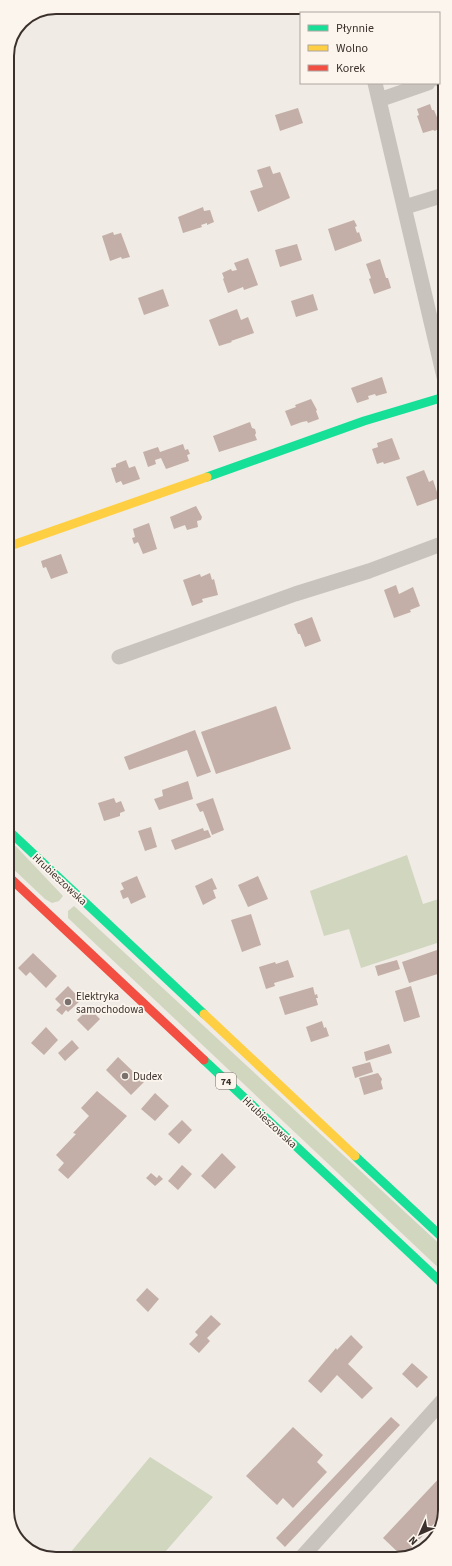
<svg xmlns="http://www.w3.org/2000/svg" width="452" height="1566" font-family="'Source Sans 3',sans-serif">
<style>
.green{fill:#d1d6bf}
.building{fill:#c3afa7}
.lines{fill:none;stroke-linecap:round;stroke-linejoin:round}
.street{stroke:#c9c3be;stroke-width:15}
.fast{stroke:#16e098;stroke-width:9}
.slow{stroke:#ffcf43;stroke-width:9}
.jam{stroke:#f24e42;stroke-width:9}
.poi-dot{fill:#7a716c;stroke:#fbf5ee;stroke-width:1.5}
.labels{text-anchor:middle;stroke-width:3.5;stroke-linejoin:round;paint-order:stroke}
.shield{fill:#fbf5ee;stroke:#756b66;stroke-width:1}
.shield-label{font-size:10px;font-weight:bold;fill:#3b302b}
.street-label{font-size:11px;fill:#3b302b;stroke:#fbf5ee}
.poi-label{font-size:11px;fill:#3b302b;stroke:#fbf5ee;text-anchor:start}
.rim{fill:none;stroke:#3b302b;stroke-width:2}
</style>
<rect width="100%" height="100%" fill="#f0ebe5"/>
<!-- green -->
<path class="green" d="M 8,838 L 63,896 L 59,901 L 52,903 L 45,899 L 8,864 Z
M 407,855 L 423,904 L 445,897 L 445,954 L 440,942 L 361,968 L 349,929 L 324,936 L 310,891 Z
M 74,906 L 445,1249 L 445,1274 L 68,918 L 68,911 Z
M 150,1457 L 213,1497 L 159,1559 L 65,1559 Z"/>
<!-- building -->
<path class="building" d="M 430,104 L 432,110 L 434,110 L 441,127 L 435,131 L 433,130 L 423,133 L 417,116 L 419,115 L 417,109 Z
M 298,108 L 303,123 L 280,131 L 275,115 Z
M 270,166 L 273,174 L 280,172 L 290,198 L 258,212 L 250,191 L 263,187 L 257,170 Z
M 203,207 L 204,211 L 210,210 L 214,222 L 207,225 L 207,223 L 201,225 L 202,227 L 183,233 L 178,217 Z
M 354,220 L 357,226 L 355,227 L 357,233 L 359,232 L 362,241 L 335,251 L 328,229 Z
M 113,232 L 114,235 L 121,233 L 130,257 L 122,259 L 121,257 L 110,261 L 102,236 Z
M 297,244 L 302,260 L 280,267 L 275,250 Z
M 248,258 L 258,285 L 244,290 L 243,287 L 228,293 L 223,279 L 224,278 L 222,273 L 231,269 L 232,271 L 237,270 L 234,263 Z
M 380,259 L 386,278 L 388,278 L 391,288 L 374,294 L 369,279 L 371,278 L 366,264 Z
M 163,289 L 169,306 L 144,315 L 138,298 Z
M 313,294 L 318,310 L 296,317 L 291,301 Z
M 237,309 L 241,320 L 248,317 L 254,333 L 231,341 L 232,342 L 219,346 L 209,320 Z
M 382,377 L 387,393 L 376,396 L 375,394 L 368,396 L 369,399 L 357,403 L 351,388 Z
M 311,399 L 317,410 L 316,411 L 319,419 L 308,423 L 307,421 L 302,422 L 291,426 L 285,411 L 296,407 L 295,405 Z
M 7,406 L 15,425 L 7,428 Z
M 250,422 L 252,428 L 255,429 L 256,433 L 255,435 L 257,440 L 219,452 L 213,436 Z
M 392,438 L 400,459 L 384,464 L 383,462 L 377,464 L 372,449 L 378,447 L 377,443 Z
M 183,444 L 185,450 L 188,449 L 190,454 L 187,455 L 189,461 L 166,469 L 161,458 L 155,460 L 156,464 L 148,467 L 143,452 L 158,447 L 160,452 Z
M 126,460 L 129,468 L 135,466 L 140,479 L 123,485 L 121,481 L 116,483 L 111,468 L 116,467 L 116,464 Z
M 424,470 L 429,482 L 433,480 L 439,498 L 417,506 L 406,477 Z
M 196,506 L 202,517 L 201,520 L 197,521 L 198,527 L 187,530 L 185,525 L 174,529 L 170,517 Z
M 149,523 L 157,549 L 143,554 L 138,542 L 134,544 L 132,538 L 135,537 L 133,529 Z
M 61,554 L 68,573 L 51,579 L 46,567 L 43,568 L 41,561 Z
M 210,573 L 212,580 L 214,579 L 218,595 L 202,599 L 203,602 L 192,606 L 183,580 L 200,574 L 201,577 Z
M 396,585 L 399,594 L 413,587 L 420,606 L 410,610 L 411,612 L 394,618 L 384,590 Z
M 312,617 L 321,641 L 305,647 L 300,634 L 298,634 L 294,624 Z
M 276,706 L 291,749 L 216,774 L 201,732 Z
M 195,730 L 211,772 L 197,777 L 187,750 L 129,770 L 124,757 Z
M 188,781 L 193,799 L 159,810 L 154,799 L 163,796 L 162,790 Z
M 114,798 L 116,803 L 121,801 L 125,811 L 120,813 L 120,816 L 104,821 L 98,803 Z
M 213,798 L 224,830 L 212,835 L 203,811 L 200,812 L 196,804 Z
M 151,827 L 157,847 L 145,851 L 138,831 Z
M 203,828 L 204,831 L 208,830 L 211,837 L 175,850 L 171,840 Z
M 137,876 L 146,897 L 131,904 L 128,897 L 123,899 L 120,891 L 124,889 L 121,883 Z
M 258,876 L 268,899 L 248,907 L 238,885 Z
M 212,878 L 217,889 L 213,890 L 216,898 L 203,905 L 195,886 Z
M 251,914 L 261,945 L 242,952 L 231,920 Z
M 437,950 L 444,972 L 409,983 L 402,962 Z
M 33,953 L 57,976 L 46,988 L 30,972 L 26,976 L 18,968 Z
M 288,960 L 294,977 L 274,983 L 275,986 L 266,989 L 259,967 L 275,962 L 276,964 Z
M 397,960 L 400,969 L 378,976 L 375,966 Z
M 68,986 L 81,1000 L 68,1012 L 66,1010 L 62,1015 L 56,1010 L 61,1005 L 55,999 Z
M 411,986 L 420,1017 L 404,1022 L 395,991 Z
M 313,987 L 315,995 L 317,994 L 318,998 L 316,998 L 318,1005 L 285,1015 L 279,997 Z
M 89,1008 L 100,1019 L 88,1031 L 77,1020 Z
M 322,1021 L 324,1028 L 326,1027 L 329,1036 L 311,1042 L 306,1027 Z
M 46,1027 L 58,1040 L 44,1055 L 31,1043 Z
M 72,1040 L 79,1048 L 65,1061 L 58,1053 Z
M 389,1044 L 392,1053 L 366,1061 L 364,1052 Z
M 118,1057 L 144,1082 L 131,1095 L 106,1070 Z
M 370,1062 L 373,1072 L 355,1078 L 352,1067 Z
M 378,1073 L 382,1079 L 381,1082 L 383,1089 L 364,1095 L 359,1078 Z
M 97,1091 L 127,1116 L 68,1179 L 58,1170 L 64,1163 L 56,1155 L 76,1134 L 73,1133 L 89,1116 L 81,1108 Z
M 155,1093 L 169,1106 L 155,1121 L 141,1109 Z
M 182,1120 L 192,1130 L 179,1144 L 168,1134 Z
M 222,1153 L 236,1167 L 215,1189 L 201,1176 Z
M 182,1165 L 192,1174 L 178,1190 L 168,1181 Z
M 151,1173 L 157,1178 L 159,1175 L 163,1179 L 155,1186 L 146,1178 Z
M 147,1288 L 159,1299 L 148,1312 L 136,1300 Z
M 211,1315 L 221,1324 L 207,1338 L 210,1341 L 199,1353 L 189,1344 L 198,1335 L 195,1332 Z
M 351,1335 L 363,1347 L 348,1364 L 373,1388 L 362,1399 L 337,1375 L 321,1393 L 308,1381 L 336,1348 L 337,1350 Z
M 412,1363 L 428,1377 L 417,1388 L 402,1374 Z
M 391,1417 L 400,1425 L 285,1547 L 276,1538 Z
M 293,1427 L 323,1455 L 317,1462 L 327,1472 L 293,1508 L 283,1498 L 277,1505 L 246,1476 Z
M 445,1472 L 445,1510 L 444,1513 L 403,1557 L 383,1538 Z"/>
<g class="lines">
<!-- street -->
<path class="street" d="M 358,7 L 359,13
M 439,79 L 444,78
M 375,83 L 444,377
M 379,100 L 428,83
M 405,207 L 444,195
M 119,657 L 295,594 L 369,571 L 444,543
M 301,1558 L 445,1398"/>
<!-- fast -->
<path class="fast" d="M 207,477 L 364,421 L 444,397
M 8,830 L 204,1014
M 204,1060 L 445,1286
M 355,1156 L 445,1240"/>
<!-- slow -->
<path class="slow" d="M 7,547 L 207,477
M 204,1014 L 355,1156"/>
<!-- jam -->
<path class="jam" d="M 8,876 L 204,1060"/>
</g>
<!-- markers -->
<g class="poi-dot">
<circle cx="68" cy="1002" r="4"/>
<circle cx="125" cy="1076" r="4"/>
</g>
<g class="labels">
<!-- shield labels -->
<rect class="shield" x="216" y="1073" width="20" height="16" rx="3"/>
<g class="shield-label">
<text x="226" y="1085">74</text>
</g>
<!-- street labels -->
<g class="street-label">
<text transform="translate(60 879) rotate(43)" y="4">Hrubieszowska</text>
<text transform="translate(270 1122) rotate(43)" y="4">Hrubieszowska</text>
</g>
<!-- poi labels -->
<g class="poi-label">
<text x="76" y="1000">Elektryka<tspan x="76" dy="13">samochodowa</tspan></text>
<text x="133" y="1080">Dudex</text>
</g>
</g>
<!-- crop -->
<path d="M0 0H452V1566H0ZM56 14H396A42 42 0 0 1 438 56V1510A42 42 0 0 1 396 1552H56A42 42 0 0 1 14 1510V56A42 42 0 0 1 56 14Z" fill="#fbf5ee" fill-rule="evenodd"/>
<path class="rim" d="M56 14H396A42 42 0 0 1 438 56V1510A42 42 0 0 1 396 1552H56A42 42 0 0 1 14 1510V56A42 42 0 0 1 56 14Z"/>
<!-- legend -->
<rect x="300" y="12" width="140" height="72" fill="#fbf5ee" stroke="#aea6a0"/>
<rect x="308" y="25" width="20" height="6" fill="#16e098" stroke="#aea6a0"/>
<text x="336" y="32" font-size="12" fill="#3b302b">Płynnie</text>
<rect x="308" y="45" width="20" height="6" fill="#ffcf43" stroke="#aea6a0"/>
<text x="336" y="52" font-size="12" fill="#3b302b">Wolno</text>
<rect x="308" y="65" width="20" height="6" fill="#f24e42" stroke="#aea6a0"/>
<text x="336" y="72" font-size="12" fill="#3b302b">Korek</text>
<!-- north arrow -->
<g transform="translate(420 1534) rotate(225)" stroke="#fbf5ee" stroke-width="3" paint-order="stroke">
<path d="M0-3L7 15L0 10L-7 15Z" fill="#3b302b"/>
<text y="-6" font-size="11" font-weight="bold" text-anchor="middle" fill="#3b302b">N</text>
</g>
</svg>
